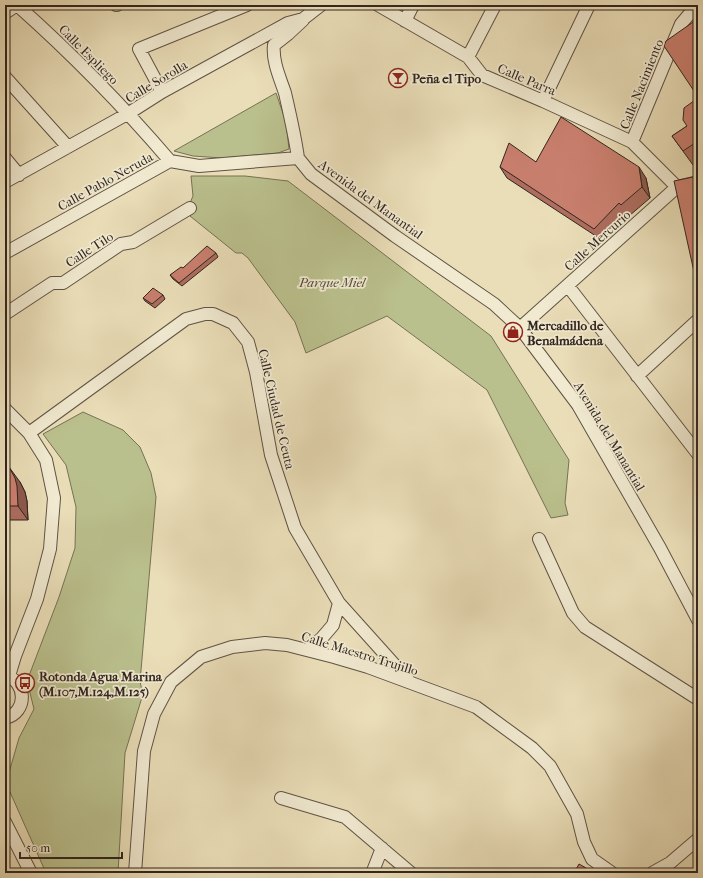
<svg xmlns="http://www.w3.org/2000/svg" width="703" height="878" font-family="'IM FELL French Canon',serif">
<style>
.green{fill:#bac08d;stroke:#767256}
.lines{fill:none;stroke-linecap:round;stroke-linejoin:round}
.street-casing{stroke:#5f5345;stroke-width:14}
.street{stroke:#f1ead1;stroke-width:12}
.wall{fill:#ad6d5f;stroke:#31251f}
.shaded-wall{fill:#8d594d;stroke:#31251f}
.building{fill:#c97f6e;stroke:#31251f}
.labels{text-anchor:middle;stroke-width:3.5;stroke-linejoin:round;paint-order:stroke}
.street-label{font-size:13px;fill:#31251f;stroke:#f1ead1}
.poi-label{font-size:13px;font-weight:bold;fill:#31251f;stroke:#f1ead1;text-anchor:start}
.park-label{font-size:13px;font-style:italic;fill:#534c3a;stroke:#f1ead1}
</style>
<rect width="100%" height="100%" fill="#eadeb8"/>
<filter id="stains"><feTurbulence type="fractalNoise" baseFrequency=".005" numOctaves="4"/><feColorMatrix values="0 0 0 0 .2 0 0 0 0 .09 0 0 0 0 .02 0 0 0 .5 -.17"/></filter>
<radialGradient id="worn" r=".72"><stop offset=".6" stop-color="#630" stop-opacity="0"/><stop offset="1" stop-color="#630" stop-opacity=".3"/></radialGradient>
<!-- green -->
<path class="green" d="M 276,93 L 286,122 L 289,149 L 278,153 L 222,158 L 193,156 L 174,151 Z
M 191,176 L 245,176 L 288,181 L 491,336 L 569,460 L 565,503 L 568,515 L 551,518 L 487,390 L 387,316 L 306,353 L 295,322 L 248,258 L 242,253 L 236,253 L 190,216 L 190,203 L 193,196 Z
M 83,412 L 123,430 L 140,447 L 151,473 L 156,497 L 140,682 L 143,694 L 125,753 L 118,873 L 46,873 L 6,783 L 19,738 L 34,709 L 27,681 L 59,597 L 75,548 L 76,507 L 66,465 L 43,434 Z"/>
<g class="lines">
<defs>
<path id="street" d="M 17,5 C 71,53 123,106 170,161
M 116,5 L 117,5
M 378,5 L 468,57 L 482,75 L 543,101 L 632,142
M 5,13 L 17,5
M 405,21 L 413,5
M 468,57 L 495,5
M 5,77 L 68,147
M 162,92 L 139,49 L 247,5
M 543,101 L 589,5
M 5,158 L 19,175
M 298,158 L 311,174 L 395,236 L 494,304 L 520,328 L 578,405 L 660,548 L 698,620
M 298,158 C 295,136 290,115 285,93 C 280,78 272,61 274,45 L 288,34 L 303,20
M 5,182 L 129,113 L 162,92 L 288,23 L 303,19 L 321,5
M 677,187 L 632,142 L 681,24 L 697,5
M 5,253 L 170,161 L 199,166 L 298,158
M 568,286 L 698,454
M 5,314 L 52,283 L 63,283 L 121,244 L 133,242 L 190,208
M 520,328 L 677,187 L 698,182
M 637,376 L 698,320
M 5,409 L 29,433 L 46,460 L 54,498 L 50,549 L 37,599 L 15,656 L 9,676
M 29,433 L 186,319 L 205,314 L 213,314 L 233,323 L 248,342 L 256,372 L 271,455 L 295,528 L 339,603 L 409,681
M 539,539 L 573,613 L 585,627 L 698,699
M 307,650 L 321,639 L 333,625 L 339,603
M 5,675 C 27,681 28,713 5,718
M 281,798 L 345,817 L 411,873
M 5,822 L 31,873
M 135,873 L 144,751 L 154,714 L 171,682 L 201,657 L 232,647 L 265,643 L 287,645 L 334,657 L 368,667 L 476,707 L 532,748 L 550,766 L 577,814 L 584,842 L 592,859 L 612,873
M 374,873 L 373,871 L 382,848
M 652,873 L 670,863 L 698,839"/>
</defs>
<!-- street casing -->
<use href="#street" class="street-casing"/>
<!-- street -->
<use href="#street" class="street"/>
</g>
<!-- wall -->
<path class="wall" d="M 698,98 L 698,162 L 693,165 L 672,136 L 687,126 Z
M 536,162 L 646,178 L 650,198 L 629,216 L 627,214 L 602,240 L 507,178 L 500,167 Z
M 216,253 L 218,257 L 182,286 L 173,279 L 170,275 L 183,268 Z
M 163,295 L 165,299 L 155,308 L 145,301 L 143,298 Z
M 5,468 L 20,482 L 25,492 L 27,501 L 28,520 L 5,520 Z"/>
<!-- shaded-wall -->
<path class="shaded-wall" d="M 639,167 L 646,178 L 650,198 L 642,187 Z
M 9,467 L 20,482 L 25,492 L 27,501 L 28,520 L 18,506 Z"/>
<!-- building -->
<path class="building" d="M 696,20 L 698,22 L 698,97 L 664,46 L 666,41 Z
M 698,98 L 698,148 L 695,143 L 683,151 L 672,136 L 687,126 L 683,120 L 684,108 Z
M 561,117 L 639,167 L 642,187 L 621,205 L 619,203 L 594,229 L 500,167 L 509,143 L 536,162 Z
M 698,176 L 698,290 L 674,181 Z
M 207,246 L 216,253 L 179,283 L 170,275 L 181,267 L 183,268 Z
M 153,288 L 163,295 L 152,304 L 143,298 Z
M 9,467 L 15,478 L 17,486 L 18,506 L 5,506 L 5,468 Z
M 579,864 L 595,873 L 574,873 Z"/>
<!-- icons -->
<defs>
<symbol id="bar-ring" viewBox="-11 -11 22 22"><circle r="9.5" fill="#f1ead1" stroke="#8f2418" stroke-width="1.5"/><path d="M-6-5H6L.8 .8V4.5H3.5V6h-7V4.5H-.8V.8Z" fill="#8f2418"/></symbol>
<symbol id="shop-ring" viewBox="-11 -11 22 22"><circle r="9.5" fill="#f1ead1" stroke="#8f2418" stroke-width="1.5"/><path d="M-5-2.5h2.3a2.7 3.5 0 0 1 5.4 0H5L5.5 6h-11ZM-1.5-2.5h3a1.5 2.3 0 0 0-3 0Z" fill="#8f2418"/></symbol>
<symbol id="bus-ring" viewBox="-11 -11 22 22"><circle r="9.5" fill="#f1ead1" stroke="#8f2418" stroke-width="1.5"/><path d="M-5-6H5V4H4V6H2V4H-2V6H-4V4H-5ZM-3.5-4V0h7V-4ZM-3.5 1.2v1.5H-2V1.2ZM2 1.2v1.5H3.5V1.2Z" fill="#8f2418"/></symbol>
</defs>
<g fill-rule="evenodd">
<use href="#bar-ring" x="387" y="67" width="22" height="22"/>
<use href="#shop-ring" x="502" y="321" width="22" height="22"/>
<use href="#bus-ring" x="14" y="672" width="22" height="22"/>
</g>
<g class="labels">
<!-- street labels -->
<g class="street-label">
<text transform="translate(89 54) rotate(45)" y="5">Calle Espliego</text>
<text transform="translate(527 79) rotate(23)" y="5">Calle Parra</text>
<text transform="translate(156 81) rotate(-31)" y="5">Calle Sorolla</text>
<text transform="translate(641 84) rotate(-68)" y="5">Calle Nacimiento</text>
<text transform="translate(105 181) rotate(-29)" y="5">Calle Pablo Neruda</text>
<text transform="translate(371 199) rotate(36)" y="5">Avenida del Manantial</text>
<text transform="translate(597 240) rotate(-42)" y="5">Calle Mercurio</text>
<text transform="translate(89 249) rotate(-33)" y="5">Calle Tilo</text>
<text transform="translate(277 409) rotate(77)" y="5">Calle Ciudad de Ceuta</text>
<text transform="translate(610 436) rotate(59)" y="5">Avenida del Manantial</text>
<text transform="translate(360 653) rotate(17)" y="5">Calle Maestro Trujillo</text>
</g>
<!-- poi labels -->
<g class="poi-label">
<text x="412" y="83">Peña el Tipo</text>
<text x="527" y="330">Mercadillo de<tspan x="527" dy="15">Benalmádena</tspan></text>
<text x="39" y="681">Rotonda Agua Marina<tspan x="39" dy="15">(M.107,M.124,M.125)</tspan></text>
</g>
<!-- park labels -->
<g class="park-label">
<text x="332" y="287">Parque Miel</text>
</g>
</g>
<!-- margin -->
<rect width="703" height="878" fill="none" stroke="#eadeb8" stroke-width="20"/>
<rect x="6" y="6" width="691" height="866" fill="none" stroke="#31251f" stroke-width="2"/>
<rect x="10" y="10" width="683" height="858" fill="none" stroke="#31251f"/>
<!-- scale -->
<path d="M20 852v6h102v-6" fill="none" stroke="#31251f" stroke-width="2"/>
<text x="26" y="852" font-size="12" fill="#31251f" stroke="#f1ead1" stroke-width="3" paint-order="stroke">50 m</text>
<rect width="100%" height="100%" filter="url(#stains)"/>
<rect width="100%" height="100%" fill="url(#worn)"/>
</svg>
